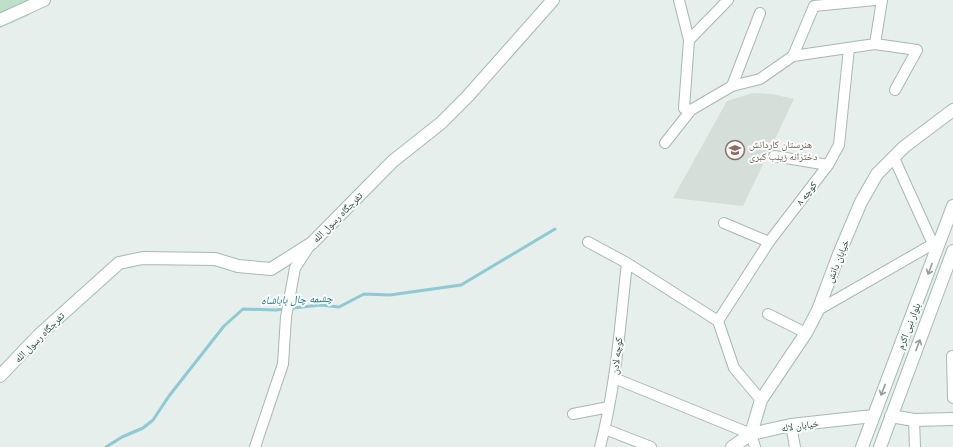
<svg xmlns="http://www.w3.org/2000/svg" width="953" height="447" font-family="'Public Sans','Noto Naskh Arabic',sans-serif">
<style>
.built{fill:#d4dfda}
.green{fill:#bfe0c8}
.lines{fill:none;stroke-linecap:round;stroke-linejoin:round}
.stream{stroke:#8ec9d4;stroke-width:3}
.street-casing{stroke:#a8b8b2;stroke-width:12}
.secondary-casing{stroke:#a4bbb3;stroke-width:14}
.street{stroke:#fff;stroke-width:10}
.secondary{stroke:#fff;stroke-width:12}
.oneway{stroke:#92a09c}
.labels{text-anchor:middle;stroke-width:4;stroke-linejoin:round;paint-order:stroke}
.education-label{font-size:10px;fill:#785e54;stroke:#f7fbf9;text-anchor:start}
.street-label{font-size:10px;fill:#24423a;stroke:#f7fbf9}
.water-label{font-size:11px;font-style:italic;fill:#1c6f80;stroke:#f7fbf9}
</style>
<rect width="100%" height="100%" fill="#e6efeb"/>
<!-- built -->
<path class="built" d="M 752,93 L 772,94 L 794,99 L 743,206 L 673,198 L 727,101 Z"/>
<!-- green -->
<path class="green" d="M 0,0 L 46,0 L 28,16 L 0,28 Z"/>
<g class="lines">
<!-- stream -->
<path class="stream" d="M 106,447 L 122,437 L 143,428 L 153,420 L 169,396 L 224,326 L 243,309 L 276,310 L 320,305 L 339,307 L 364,294 L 390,295 L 461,285 L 555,229"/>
<defs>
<path id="street" d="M 679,0 L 689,40 L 684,108 L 691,110 L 732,86 L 760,79 L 793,56 L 875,44 L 882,0
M 689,40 L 728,0
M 875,44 L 917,50 L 895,90
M 793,56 L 814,6 L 875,0
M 732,86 L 760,13
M 665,143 L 691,110
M 774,156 L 828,165
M 894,158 L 933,244
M 724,223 L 769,242
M 588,242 L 627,263 L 718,321 L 734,368 L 761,400
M 818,310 L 933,244 L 939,243
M 768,314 L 806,333
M 718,321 L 769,242 L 828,165 L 839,145 L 849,48
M 952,356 L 953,398
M 614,378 L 751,434 L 755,447
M 573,414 L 609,407
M 914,420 L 915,447
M 791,425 L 795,447
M 605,429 L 651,447
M 255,447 L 283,364 L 286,317 L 295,268 L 310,245
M 600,447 C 616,387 620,325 627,263"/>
<path id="secondary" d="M 0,20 L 44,0
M 0,376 L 39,335 L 119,263 L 143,258 L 215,259 L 238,266 L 271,269 L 312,243 L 393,161 L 441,123 L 468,96 L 553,0
M 891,416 L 914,420 L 953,419
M 751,434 L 761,400 L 806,333 L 818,310 L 839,254 L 861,202 L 877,174 L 904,147 L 953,110
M 732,447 L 751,434 L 791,425 L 873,416
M 862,447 L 953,206
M 880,447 L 953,251"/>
</defs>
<!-- street casing -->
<use href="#street" class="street-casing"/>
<!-- secondary casing -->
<use href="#secondary" class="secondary-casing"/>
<!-- street -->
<use href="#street" class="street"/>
<!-- secondary -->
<use href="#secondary" class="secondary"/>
</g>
<!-- one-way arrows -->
<defs><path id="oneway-shaft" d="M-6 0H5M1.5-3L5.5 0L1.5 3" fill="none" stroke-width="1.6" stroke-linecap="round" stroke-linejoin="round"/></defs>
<g class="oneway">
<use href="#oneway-shaft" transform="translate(930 269) rotate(111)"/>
<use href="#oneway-shaft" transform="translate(918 345) rotate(-69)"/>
<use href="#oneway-shaft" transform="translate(883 390) rotate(111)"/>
</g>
<!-- icons -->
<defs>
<symbol id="school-ring" viewBox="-11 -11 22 22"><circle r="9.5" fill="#f7fbf9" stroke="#8d6e63" stroke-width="1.5"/><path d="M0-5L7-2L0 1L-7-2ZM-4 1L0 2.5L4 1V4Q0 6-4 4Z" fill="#8d6e63"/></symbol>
</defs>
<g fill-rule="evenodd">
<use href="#school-ring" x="724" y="139" width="22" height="22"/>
</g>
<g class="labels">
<!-- education labels -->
<g class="education-label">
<text x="749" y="148">هنرستان کاردانش<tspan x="749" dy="12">دخترانه زینب کبری</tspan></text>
</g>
<!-- street labels -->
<g class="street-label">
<text transform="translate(806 193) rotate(-52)" y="4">کوچه ۸</text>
<text transform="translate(337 217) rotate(-45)" y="4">تفرجگاه رسول الله</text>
<text transform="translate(837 261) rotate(-68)" y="4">خیابان دانش</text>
<text transform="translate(908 326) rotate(-69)" y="4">بلوار نبی اکرم</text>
<text transform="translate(39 337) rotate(-45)" y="4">تفرجگاه رسول الله</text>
<text transform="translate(616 356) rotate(-83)" y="4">کوچه لادن</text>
<text transform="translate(800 425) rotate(-8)" y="4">خیابان لاله</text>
</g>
<!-- water labels -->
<g class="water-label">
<text transform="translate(297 299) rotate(-2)" y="4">چشمه چال باباشاه</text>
</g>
</g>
</svg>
